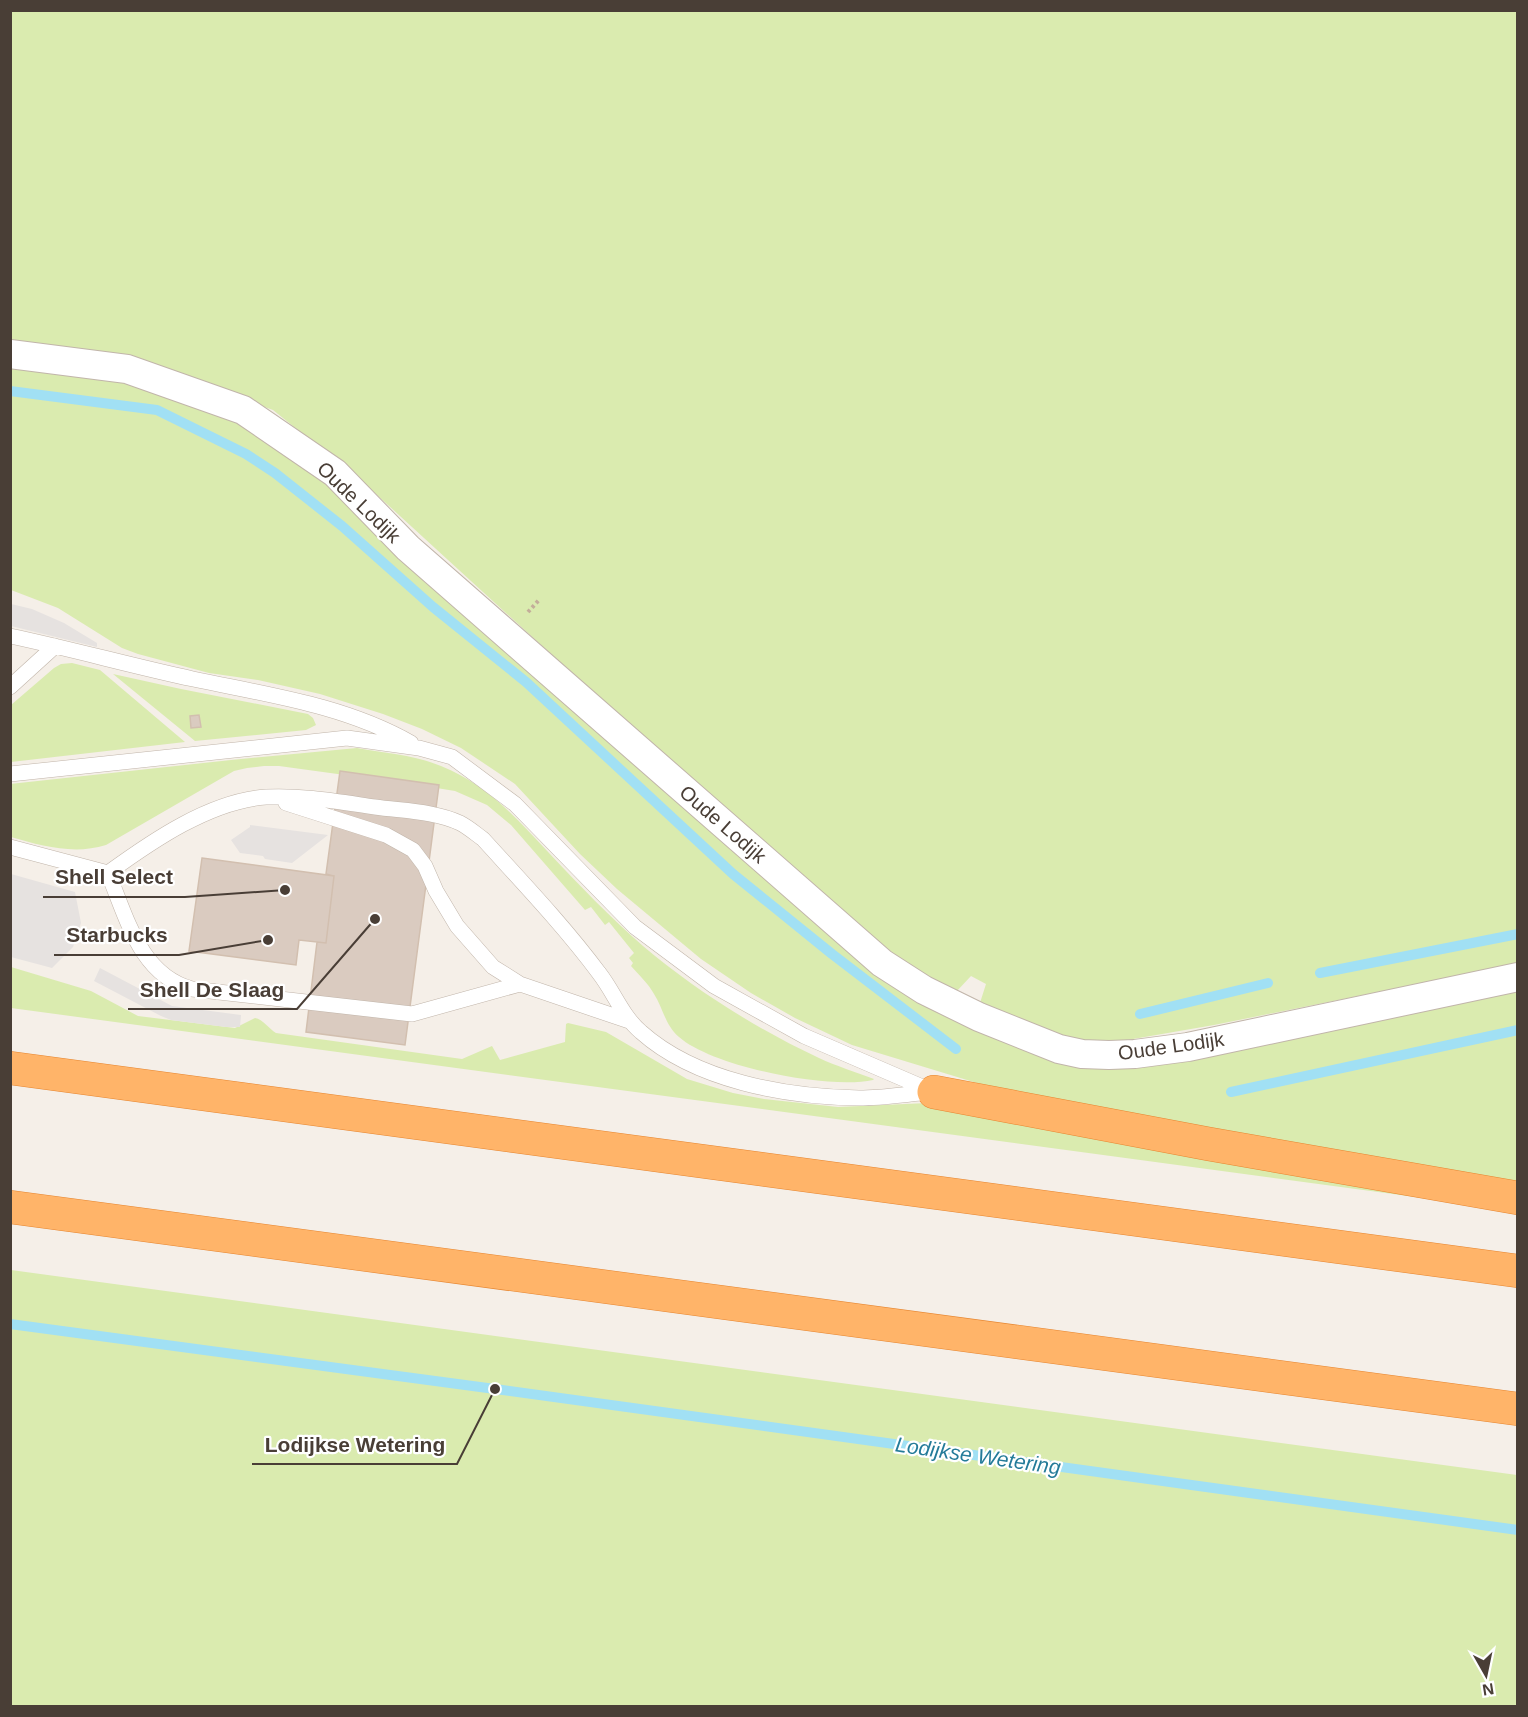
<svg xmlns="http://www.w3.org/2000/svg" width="1528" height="1717" font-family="Helvetica,sans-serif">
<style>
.green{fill:#daebaf}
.parking{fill:#e6e2e0}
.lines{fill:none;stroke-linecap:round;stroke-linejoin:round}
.stream{stroke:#a1e0f4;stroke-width:10}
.building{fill:#dacbc0;stroke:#d2bfaf;stroke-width:1.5}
.lane-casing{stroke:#c1b5aa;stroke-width:16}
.street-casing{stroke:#c1b5aa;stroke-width:30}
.highway-casing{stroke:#e68631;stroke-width:34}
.path{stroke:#c3ae9a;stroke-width:4;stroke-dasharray:3 3;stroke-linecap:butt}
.lane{stroke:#fff;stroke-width:15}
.street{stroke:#fff;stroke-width:28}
.highway{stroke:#ffb469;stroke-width:33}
.labels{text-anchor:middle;stroke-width:4.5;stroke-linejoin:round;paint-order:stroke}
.street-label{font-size:20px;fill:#493e36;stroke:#fff}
.water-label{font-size:21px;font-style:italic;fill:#247b99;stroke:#fff}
.leader{fill:none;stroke:#493e36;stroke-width:2}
.callout-dot{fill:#493e36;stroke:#fff;stroke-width:2}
.callout-label{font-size:21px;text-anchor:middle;font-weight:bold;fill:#493e36;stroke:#fff;stroke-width:4.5;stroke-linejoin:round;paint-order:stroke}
</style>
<rect width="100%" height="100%" fill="#f5efe8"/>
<!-- green -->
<path class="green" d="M 11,11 L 1517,11 L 1517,964 L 1214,1025 L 1110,1043 L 1060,1039 L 979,1006 L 986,984 L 971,976 L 956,992 L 893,958 L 647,742 L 365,484 L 273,410 L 129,358 L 11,340 Z
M 11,365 L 122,380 L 249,427 L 311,468 L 795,897 L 1062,1056 L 1517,985 L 1517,1184 L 1039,1102 L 852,1045 L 795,1018 L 751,993 L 701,959 L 617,889 L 580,854 L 515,784 L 461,748 L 422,729 L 383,714 L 320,694 L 258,680 L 209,673 L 138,654 L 122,648 L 58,608 L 11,590 Z
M 72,663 L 100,670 L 185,742 L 11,762 L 11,705 L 54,668 L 61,664 Z
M 113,674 L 181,689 L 308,714 L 313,718 L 316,725 L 306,730 L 195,741 Z
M 357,748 C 385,753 414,755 441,766 C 488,785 515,817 549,853 C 579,885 610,917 643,946 C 695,990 757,1029 819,1058 C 836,1066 856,1072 874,1079 L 873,1080 C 830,1090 713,1067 679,1037 C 665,1025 663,1008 654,994 C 648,983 638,974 631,966 L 633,963 L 629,958 L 634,953 L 609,922 L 605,925 L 591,907 L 585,910 L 511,825 L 487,805 L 455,791 L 418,785 L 279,766 L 264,766 L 247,768 L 234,771 L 106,845 C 74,855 42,846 11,837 L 10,784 L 231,760 Z
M 11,967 L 91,991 L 138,1016 L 235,1028 L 255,1018 C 263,1019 269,1029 276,1033 L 462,1059 L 492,1046 L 500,1060 L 565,1042 L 566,1024 L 568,1023 L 606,1032 L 687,1079 L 733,1093 L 764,1099 L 838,1107 L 928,1103 L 1460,1203 L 11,1008 Z
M 11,1270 L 1517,1475 L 1517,1706 L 11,1706 Z"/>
<!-- parking -->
<path class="parking" d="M 11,604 L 32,609 L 64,623 L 97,643 L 97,647 L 11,626 Z
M 250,825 L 328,835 L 292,863 L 265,859 L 263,856 L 240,853 L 231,840 L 250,827 Z
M 11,874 L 75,892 L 81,923 L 73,947 L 52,968 L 11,957 Z
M 100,968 L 172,1006 L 241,1015 L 240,1027 L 226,1027 L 171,1020 L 161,1016 L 94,981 Z"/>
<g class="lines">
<!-- stream -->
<path class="stream" d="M 10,391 L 157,410 L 246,454 L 275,473 L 342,526 L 433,607 L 526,682 L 733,874 L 832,954 L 956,1049
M 1320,973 L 1518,934
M 1140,1014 L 1268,983
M 1231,1092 L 1518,1030
M 10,1324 L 495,1389 L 1518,1530"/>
</g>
<!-- building -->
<path class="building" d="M 199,715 L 201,727 L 191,728 L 190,716 Z
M 340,771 L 439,785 L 405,1045 L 306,1032 L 317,942 L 326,943 L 334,876 L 326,874 Z
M 202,858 L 334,876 L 326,943 L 299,940 L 296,965 L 189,951 Z"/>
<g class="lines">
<defs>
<path id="lane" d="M 10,636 C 72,649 132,666 193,679 C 268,695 344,705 411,743
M 10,687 L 55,646
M 10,774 L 347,738 L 419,748 L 452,757 L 515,804 L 635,927 L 714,986 L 804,1036 L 934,1092
M 286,803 L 386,835 L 413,850 L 425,866 L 436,891 L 457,926 L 493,967 L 520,984 L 629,1021
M 10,847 L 108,873
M 108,873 C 152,841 210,801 266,797 C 302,795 340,802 375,807 C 403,811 435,811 460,823 C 468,827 476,834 483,839 C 522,882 564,926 599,973 C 614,992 622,1016 641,1032 C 696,1081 786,1097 859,1098 C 883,1098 907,1094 931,1092
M 108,873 C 127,918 140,975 192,989 L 412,1014 L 520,984"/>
<path id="street" d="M 10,354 L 127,369 L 243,410 L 335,473 L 408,548 L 882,963 L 924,990 L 979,1017 L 1059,1049 L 1082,1054 L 1109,1055 L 1135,1054 L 1188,1047 L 1518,977"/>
<path id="highway" d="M 10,1068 L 1518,1271
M 934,1092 L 1209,1144 L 1518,1198
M 10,1207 L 1518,1409"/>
</defs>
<!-- lane casing -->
<use href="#lane" class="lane-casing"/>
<!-- street casing -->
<use href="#street" class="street-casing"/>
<!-- highway casing -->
<use href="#highway" class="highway-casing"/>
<!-- path -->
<path class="path" d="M 528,612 L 540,599"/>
<!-- lane -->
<use href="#lane" class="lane"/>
<!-- street -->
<use href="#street" class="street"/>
<!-- highway -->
<use href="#highway" class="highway"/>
</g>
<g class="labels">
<!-- street labels -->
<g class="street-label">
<text transform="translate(359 502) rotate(44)" y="7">Oude Lodijk</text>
<text transform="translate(723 824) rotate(41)" y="7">Oude Lodijk</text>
<text transform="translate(1171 1046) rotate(-8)" y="7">Oude Lodijk</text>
</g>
<!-- water labels -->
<g class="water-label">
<text transform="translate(978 1456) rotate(8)" y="7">Lodijkse Wetering</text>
</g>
</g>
<!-- callouts -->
<path class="leader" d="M285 890L185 897H43M268 940L179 955H54M375 919L297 1009H128M495 1389L457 1464H252"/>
<g class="callout-dot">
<circle cx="285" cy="890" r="6"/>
<circle cx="268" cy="940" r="6"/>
<circle cx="375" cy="919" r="6"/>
<circle cx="495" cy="1389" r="6"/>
</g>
<g class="callout-label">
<text x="114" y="884">Shell Select</text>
<text x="117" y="942">Starbucks</text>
<text x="212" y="997">Shell De Slaag</text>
<text x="355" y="1452">Lodijkse Wetering</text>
</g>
<!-- border -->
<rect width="1528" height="1717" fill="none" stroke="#493e36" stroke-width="24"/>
<!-- north arrow -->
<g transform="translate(1486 1675) rotate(171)" stroke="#ffffff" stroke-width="4.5" paint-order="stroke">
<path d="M0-4.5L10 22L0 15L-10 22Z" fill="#493e36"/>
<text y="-9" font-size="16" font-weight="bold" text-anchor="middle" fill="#493e36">N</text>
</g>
</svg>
